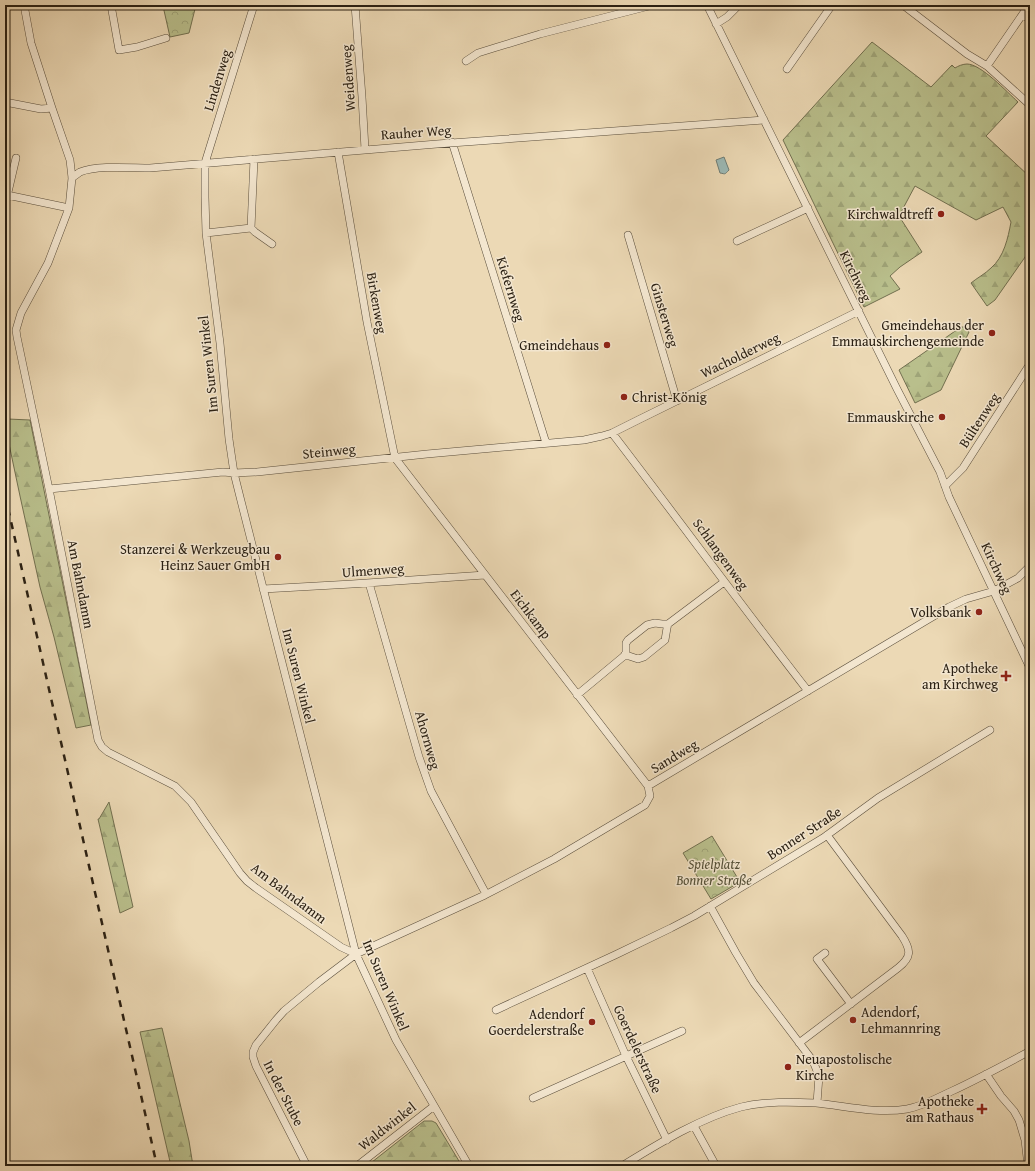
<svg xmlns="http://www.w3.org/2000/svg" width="1035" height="1171" font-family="'Gentium Book Plus',serif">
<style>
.forest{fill:url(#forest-firs);stroke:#727050}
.park{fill:url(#park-crowns);stroke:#727050}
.water{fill:#9bb9b6;stroke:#6e7c75}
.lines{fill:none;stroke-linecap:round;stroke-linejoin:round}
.street-casing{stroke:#5a4e3c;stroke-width:8}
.street{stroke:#f3e6cf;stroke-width:7}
.rail{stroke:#2a2013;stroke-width:2.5;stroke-dasharray:7 7;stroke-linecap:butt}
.poi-dot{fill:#8f2418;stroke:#f3e6cf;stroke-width:1.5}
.labels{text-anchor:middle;stroke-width:3;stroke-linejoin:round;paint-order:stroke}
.street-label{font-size:14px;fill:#2a2013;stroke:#f3e6cf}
.poi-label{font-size:14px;fill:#2a2013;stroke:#f3e6cf;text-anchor:end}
.park-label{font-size:14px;font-style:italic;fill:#555037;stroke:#f3e6cf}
</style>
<defs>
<pattern id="forest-firs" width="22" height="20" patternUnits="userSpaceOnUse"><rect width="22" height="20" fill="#b9bf8c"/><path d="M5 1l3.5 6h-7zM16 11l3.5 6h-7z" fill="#9fa478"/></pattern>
<pattern id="park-crowns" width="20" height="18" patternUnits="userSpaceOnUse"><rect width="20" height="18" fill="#b9bf8c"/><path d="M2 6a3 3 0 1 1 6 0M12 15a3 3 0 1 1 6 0" fill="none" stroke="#9fa478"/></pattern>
</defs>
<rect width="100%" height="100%" fill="#ecd9b5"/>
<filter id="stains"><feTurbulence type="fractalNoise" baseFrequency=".005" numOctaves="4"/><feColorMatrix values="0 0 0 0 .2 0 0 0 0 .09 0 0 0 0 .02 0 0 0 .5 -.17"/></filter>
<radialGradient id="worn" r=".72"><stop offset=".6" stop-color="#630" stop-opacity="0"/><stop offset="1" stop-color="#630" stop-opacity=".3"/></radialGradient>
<!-- forest -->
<path class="forest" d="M 872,42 L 931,87 L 952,65 L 955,68 C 958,66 963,64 967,64 C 981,64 1007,92 1018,102 L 986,136 L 1030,177 L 1030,250 L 995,300 L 987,306 L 971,283 C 977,278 985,274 991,268 C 1004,257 1008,238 1011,222 L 1003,207 L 976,220 L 915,186 L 899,216 L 922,252 L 900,267 L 890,276 L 900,289 L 864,307 L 783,140 Z
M 961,327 L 966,327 L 969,332 L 941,390 L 915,403 L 899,370 Z
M 5,406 L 8,419 L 30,420 L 91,725 L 76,728 L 54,637 L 40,587 L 20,496 L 5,425 Z
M 109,802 L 133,907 L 120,913 L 98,819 L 99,819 Z
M 162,1028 L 189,1141 L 193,1166 L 171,1166 L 140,1032 Z
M 424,1121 L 432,1121 L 436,1123 L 462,1166 L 367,1166 Z"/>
<!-- park -->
<path class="park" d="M 176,5 L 196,5 L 189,33 L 170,37 L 163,6 Z
M 712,836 L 740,882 L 711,899 L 683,853 Z"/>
<!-- water -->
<path class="water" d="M 724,157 L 729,170 C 724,175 726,174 720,173 L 716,160 Z"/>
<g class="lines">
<defs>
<path id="street" d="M 24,5 L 31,43 L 52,108 L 70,160 L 72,178 L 69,208 L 48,263 L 21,313 L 16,330 L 17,337 L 49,489 L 98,740 L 102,747 L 108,752 L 175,786 L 191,802 L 240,873 L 247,881 L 256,888 L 341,947 L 356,954
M 111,5 L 119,50 L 137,47 L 166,38
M 254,5 L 235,66 L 205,163 L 205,197 L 206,233 L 220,343 L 229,439 L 234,473 L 240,497 L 356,954 L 396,1040 L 469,1166
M 355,5 L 362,97 L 365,149
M 707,5 L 897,389 L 940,472 L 949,497 L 1030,668
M 903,5 L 967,54 L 987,66 L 1030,105
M 1023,14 L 1030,20
M 716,24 L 727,17 L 739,5
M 466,61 L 478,53 L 494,48 L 540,34 L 653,5
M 987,66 L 1029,5
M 787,69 L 832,5
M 5,102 L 41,109 L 52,108
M 452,142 L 546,443
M 338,152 L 367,322 L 395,458 L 648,786
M 72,178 C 75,176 77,174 80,172 C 98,165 131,168 150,168 L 437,144 L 764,120
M 7,195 L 69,208
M 5,205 L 16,158
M 251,228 L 254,159
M 206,233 L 251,228 L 255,232 L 272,244
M 628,235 L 677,401
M 737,241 L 808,208
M 612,433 C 678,519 742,606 808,691
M 945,486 L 963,468 L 1030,364
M 49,489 L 223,472 L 234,473 L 257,472 L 427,454 L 584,440 L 602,436 L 612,433 L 638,420 L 859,311
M 369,583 L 419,757 L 431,791 L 486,894
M 263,589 L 352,584 L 485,575
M 624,656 L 629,656 L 638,659 L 644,657 L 665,640 L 667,628 L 668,624
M 577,695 L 624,656 L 626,652 L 626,643 L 628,640 L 647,625 L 655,623 L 662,624 L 668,624 L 724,582
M 710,906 L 736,953 L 754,983 L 813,1061 L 819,1076 L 817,1103
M 825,953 L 817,959 L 851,1004
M 587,968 L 626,1056 L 667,1140
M 496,1010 L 615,955 L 671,928 L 694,916 L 823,838 L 878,798 L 990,730
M 799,1043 L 898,968 C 912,957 911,950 902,936 L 827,835
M 986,1074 L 1001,1096 L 1014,1111 L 1019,1120 L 1025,1140 L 1028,1166
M 533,1098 L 682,1031
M 694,1126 L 716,1166
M 307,1166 L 256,1066 L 253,1057 L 253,1052 L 256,1045 L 276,1020 L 284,1011 L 319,982 L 356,954 L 485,895 L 554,859 L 645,805 L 650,796 L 648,786 L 949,607 L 966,599 L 994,591 L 1018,578 L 1030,566
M 357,1166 L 434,1106
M 622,1166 C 658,1144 700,1118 741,1107 C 765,1101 792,1102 816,1103 C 846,1106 877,1114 907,1109 C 923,1106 937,1098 952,1091 C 978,1079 1004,1065 1030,1051"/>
</defs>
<!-- street casing -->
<use href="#street" class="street-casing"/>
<!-- street -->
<use href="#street" class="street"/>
<!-- rail -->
<path class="rail" d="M 5,495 L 157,1166"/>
</g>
<!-- markers -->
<g class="poi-dot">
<circle cx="941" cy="214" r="4"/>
<circle cx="992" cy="333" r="4"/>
<circle cx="607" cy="345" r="4"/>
<circle cx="624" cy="397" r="4"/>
<circle cx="942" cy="417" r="4"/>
<circle cx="278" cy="557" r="4"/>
<circle cx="979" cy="612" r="4"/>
<path d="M1004 670h4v4h4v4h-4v4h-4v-4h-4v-4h4z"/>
<circle cx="853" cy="1020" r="4"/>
<circle cx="592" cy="1022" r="4"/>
<circle cx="788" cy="1067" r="4"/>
<path d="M980 1103h4v4h4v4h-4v4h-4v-4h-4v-4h4z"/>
</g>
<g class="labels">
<!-- street labels -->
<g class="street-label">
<text transform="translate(348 78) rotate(-94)" y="5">Weidenweg</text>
<text transform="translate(217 80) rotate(-73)" y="5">Lindenweg</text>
<text transform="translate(416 132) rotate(-4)" y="5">Rauher Weg</text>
<text transform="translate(856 276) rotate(64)" y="5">Kirchweg</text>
<text transform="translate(511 289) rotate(73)" y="5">Kiefernweg</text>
<text transform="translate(377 303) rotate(80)" y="5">Birkenweg</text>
<text transform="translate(665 315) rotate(73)" y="5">Ginsterweg</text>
<text transform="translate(740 355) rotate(-26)" y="5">Wacholderweg</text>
<text transform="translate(208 364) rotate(-96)" y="5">Im Suren Winkel</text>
<text transform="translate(979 420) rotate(-57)" y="5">Bültenweg</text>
<text transform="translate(329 451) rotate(-6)" y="5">Steinweg</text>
<text transform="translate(721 554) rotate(54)" y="5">Schlangenweg</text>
<text transform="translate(997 568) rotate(65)" y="5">Kirchweg</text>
<text transform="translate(373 570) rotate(-4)" y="5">Ulmenweg</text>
<text transform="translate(81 584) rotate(79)" y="5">Am Bahndamm</text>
<text transform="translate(531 614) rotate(53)" y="5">Eichkamp</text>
<text transform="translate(299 676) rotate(76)" y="5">Im Suren Winkel</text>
<text transform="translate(428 740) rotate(74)" y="5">Ahornweg</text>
<text transform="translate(674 756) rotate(-31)" y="5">Sandweg</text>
<text transform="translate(804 833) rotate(-33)" y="5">Bonner Straße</text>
<text transform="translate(289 893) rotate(37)" y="5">Am Bahndamm</text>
<text transform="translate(386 985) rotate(67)" y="5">Im Suren Winkel</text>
<text transform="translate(638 1049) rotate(65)" y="5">Goerdelerstraße</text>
<text transform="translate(284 1093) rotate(63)" y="5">In der Stube</text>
<text transform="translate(387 1126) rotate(-38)" y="5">Waldwinkel</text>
</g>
<!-- poi labels -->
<g class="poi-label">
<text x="933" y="219">Kirchwaldtreff</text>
<text x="984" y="330">Gmeindehaus der<tspan x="984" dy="16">Emmauskirchengemeinde</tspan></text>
<text x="599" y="350">Gmeindehaus</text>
<text x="632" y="402" text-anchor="start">Christ-König</text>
<text x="934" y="422">Emmauskirche</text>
<text x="270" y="554">Stanzerei &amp; Werkzeugbau<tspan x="270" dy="16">Heinz Sauer GmbH</tspan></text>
<text x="971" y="617">Volksbank</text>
<text x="998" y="673">Apotheke<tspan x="998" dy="16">am Kirchweg</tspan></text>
<text x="861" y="1017" text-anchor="start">Adendorf,<tspan x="861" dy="16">Lehmannring</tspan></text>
<text x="584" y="1019">Adendorf<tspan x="584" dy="16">Goerdelerstraße</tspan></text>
<text x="796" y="1064" text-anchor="start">Neuapostolische<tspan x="796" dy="16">Kirche</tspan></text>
<text x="974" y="1106">Apotheke<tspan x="974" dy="16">am Rathaus</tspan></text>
</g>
<!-- park labels -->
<g class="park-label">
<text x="714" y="869">Spielplatz<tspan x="714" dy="16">Bonner Straße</tspan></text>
</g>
</g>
<!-- margin -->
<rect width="1035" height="1171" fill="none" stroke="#ecd9b5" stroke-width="20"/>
<rect x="6" y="6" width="1023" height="1159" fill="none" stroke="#2a2013" stroke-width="2"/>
<rect x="10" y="10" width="1015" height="1151" fill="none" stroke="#2a2013"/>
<rect width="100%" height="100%" filter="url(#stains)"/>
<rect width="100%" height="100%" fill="url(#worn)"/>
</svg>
